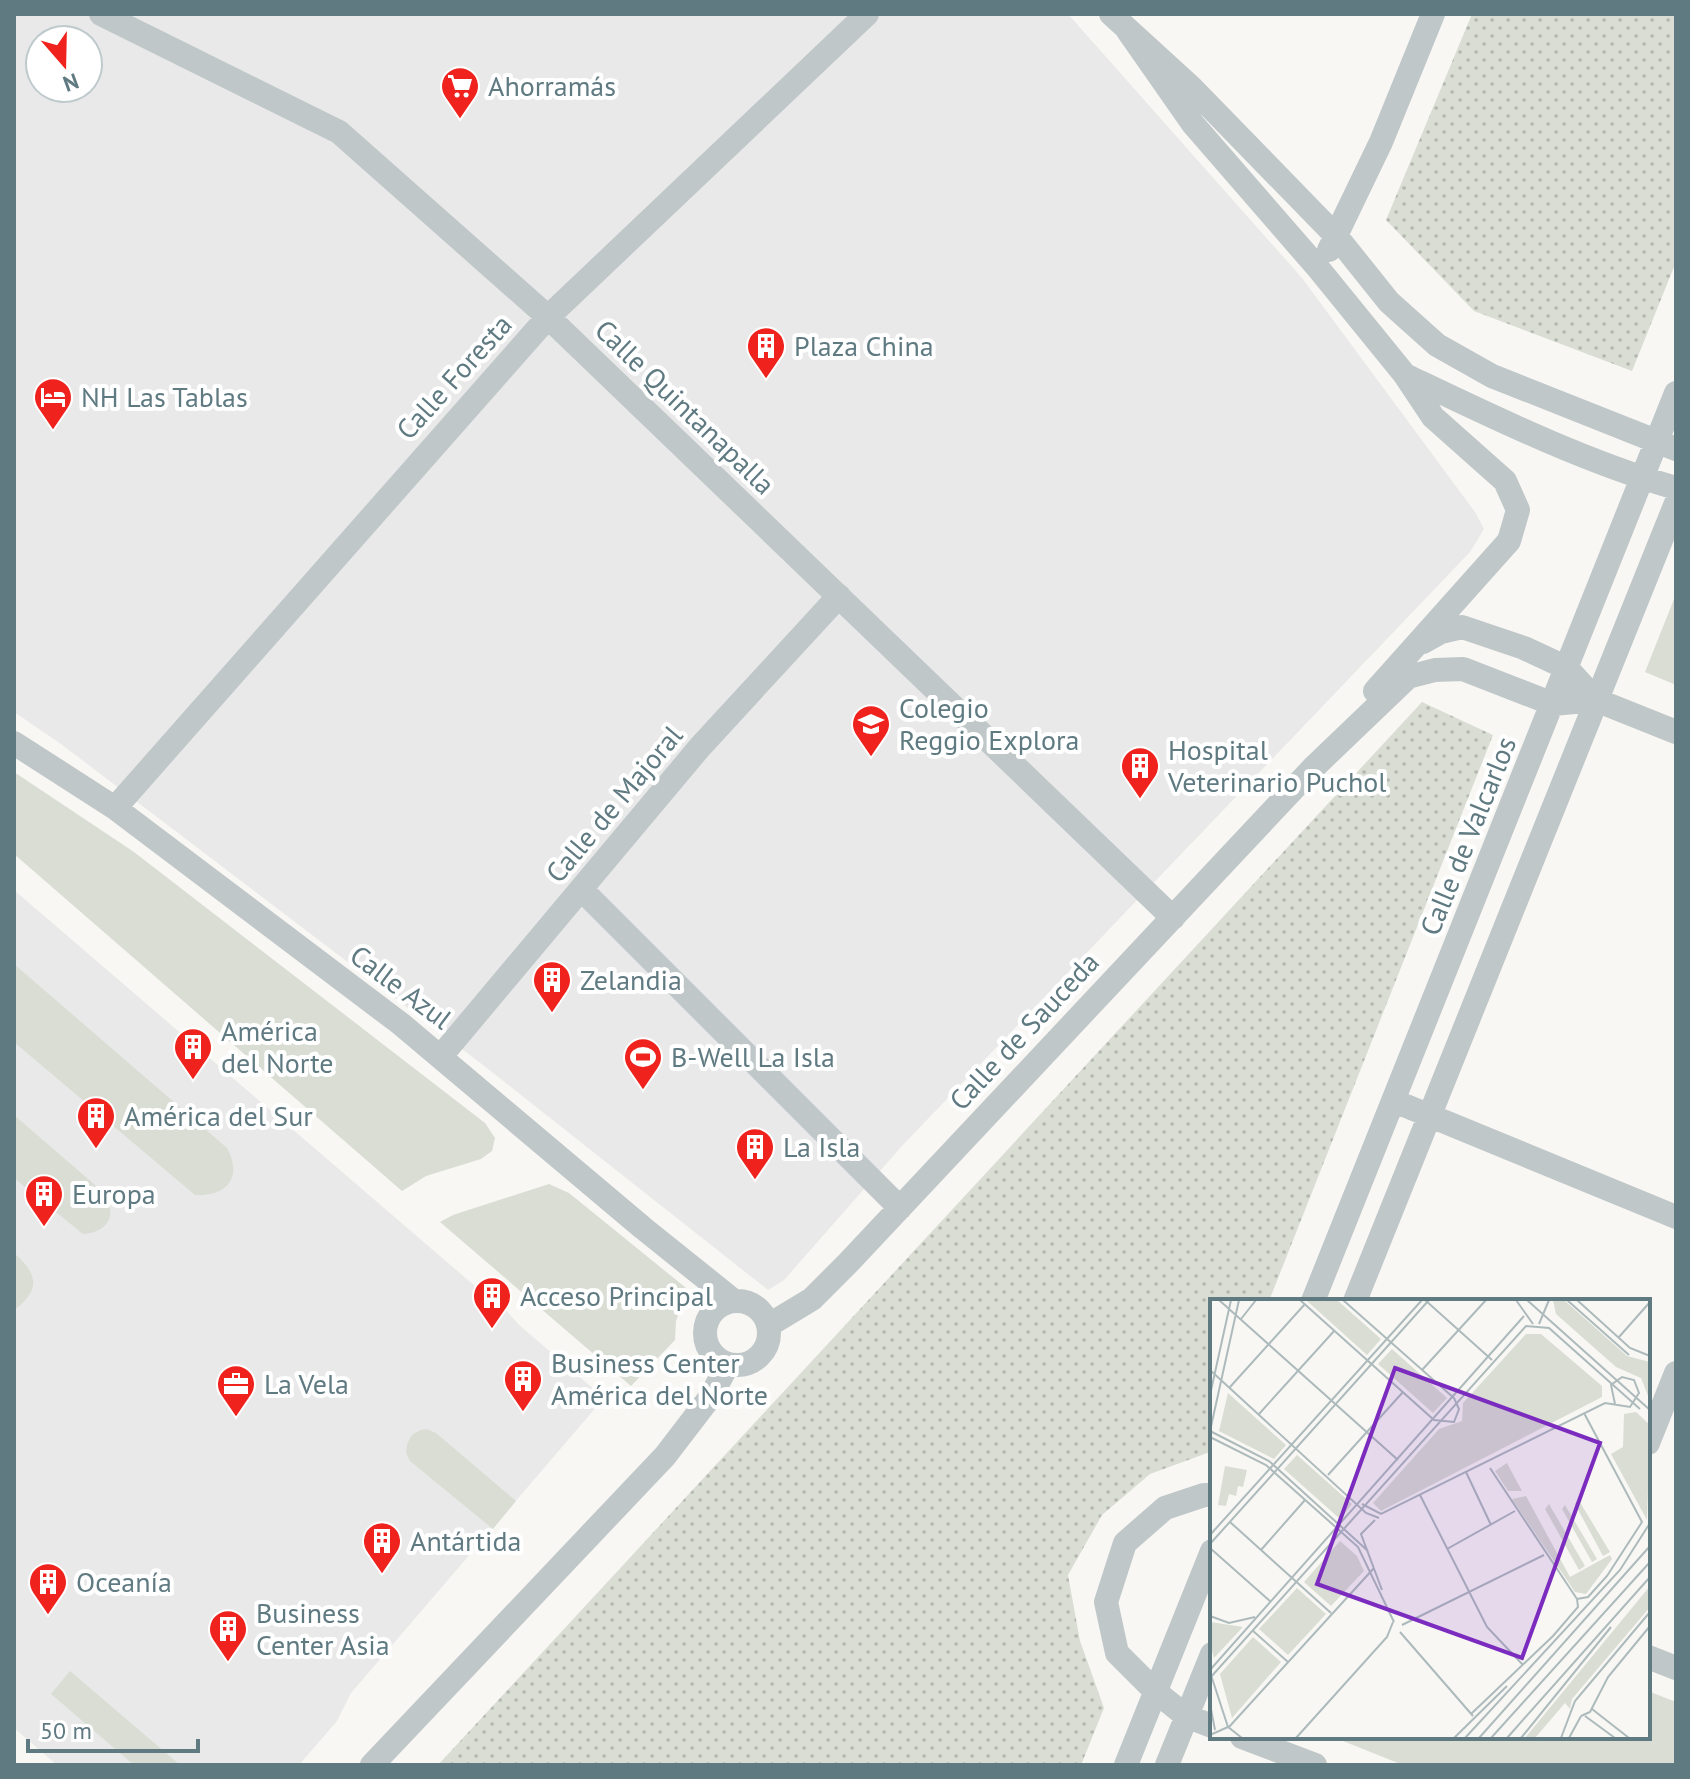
<svg xmlns="http://www.w3.org/2000/svg" width="1690" height="1779" font-family="'PT Sans',sans-serif">
<style>
.built{fill:#e8e9e8;fill-rule:evenodd}
.grass{fill:url(#grass-dots)}
.green{fill:#d9ddd3}
.lines{fill:none;stroke-linecap:round;stroke-linejoin:round}
.minor{stroke:#c0c7c9;stroke-width:24}
.labels{text-anchor:middle;stroke-width:8;stroke-linejoin:round;paint-order:stroke}
.poi-label{font-size:28px;fill:#607a82;stroke:#fff;text-anchor:start}
.street-label{font-size:28px;fill:#607a82;stroke:#fff}
.inset-road{fill:none;stroke:#adbabc;stroke-width:2}
.view{fill:#7b2cbf;fill-opacity:0.15;stroke:#7b2cbf;stroke-width:4}
.inset-edge{fill:none;stroke:#607a82;stroke-width:4}
</style>
<defs>
<pattern id="grass-dots" width="8" height="8" patternUnits="userSpaceOnUse" patternTransform="scale(2)"><rect width="8" height="8" fill="#d9ddd3"/><path d="M2 2h.1M6 6h.1" fill="none" stroke="#b3b8b1" stroke-width="1.8" stroke-linecap="round"/></pattern>
</defs>
<rect width="100%" height="100%" fill="#f8f7f4"/>
<!-- built -->
<path class="built" d="M 14,14 L 1068,14 L 1302,278 L 1475,512 L 1484,529 L 1470,552 L 901,1147 L 784,1280 L 768,1290 L 483,1065 L 61,744 L 14,712 ZM 40,40 L 88,40 L 88,88 L 40,88 Z
M 14,890 L 483,1293 L 497,1300 L 518,1324 L 604,1398 L 351,1693 L 337,1721 L 299,1765 L 57,1765 L 14,1728 Z"/>
<!-- grass -->
<path class="grass" d="M 1472,14 L 1676,14 L 1676,262 L 1632,371 L 1474,311 L 1386,220 Z
M 1422,702 L 1493,735 L 1269,1301 L 1212,1301 L 1212,1446 L 1210,1452 L 1150,1474 L 1102,1515 L 1068,1575 L 1080,1641 L 1104,1708 L 1081,1765 L 438,1765 Z"/>
<!-- green -->
<path class="green" d="M 1676,594 L 1676,685 L 1645,672 Z
M 14,772 L 134,852 L 485,1123 L 495,1138 L 492,1151 L 481,1159 L 426,1176 L 402,1191 L 14,854 Z
M 14,964 L 227,1148 C 243,1177 227,1197 195,1195 L 14,1042 Z
M 14,1115 L 103,1192 C 118,1214 109,1232 83,1234 L 14,1178 Z
M 549,1184 L 569,1193 L 691,1292 L 682,1303 L 676,1321 L 675,1340 L 631,1386 L 440,1222 L 453,1215 Z
M 14,1253 C 38,1274 41,1290 14,1310 Z
M 426,1429 L 436,1433 L 516,1501 L 493,1529 L 410,1461 L 406,1453 C 407,1439 412,1431 426,1429 Z
M 70,1671 L 180,1765 L 134,1765 L 51,1694 Z
M 1648,1691 L 1676,1702 L 1676,1765 L 1403,1765 L 1333,1737 L 1648,1737 Z"/>
<g class="lines">
<!-- minor -->
<path class="minor" d="M 101,14 L 339,132 L 548,317 L 1173,918
M 1111,14 L 1191,87 L 1337,237 L 1389,302 L 1437,345 L 1492,376 L 1676,449
M 1128,31 L 1193,124 L 1318,268 L 1405,375 L 1433,417 L 1505,481 L 1518,510 L 1509,541 L 1375,691
M 1329,250 L 1381,142 L 1433,14
M 1407,376 C 1493,417 1585,462 1676,488
M 1423,642 L 1441,632 L 1462,627 L 1524,648 L 1567,668 L 1596,700 L 1676,732
M 14,743 L 115,808 L 401,1024 L 643,1228 L 734,1301
M 115,808 L 548,317 L 867,14
M 581,889 L 900,1208
M 441,1056 L 700,747 L 839,596
M 1394,1101 L 1676,1217
M 1313,1301 L 1676,393
M 1355,1301 L 1676,503
M705 1333a32 32 0 1 1 64 0a32 32 0 1 1-64 0Z
M 769,1325 L 812,1299 L 848,1263 L 1313,768 L 1408,677 L 1435,670 L 1463,669 L 1553,704 L 1596,700
M 1648,1443 L 1676,1373
M 1212,1495 L 1204,1495 L 1165,1508 L 1125,1543 L 1106,1602 L 1117,1653 L 1156,1692 L 1186,1716 L 1212,1726
M 1648,1657 L 1676,1668
M 1242,1737 L 1315,1765
M 372,1765 L 665,1456 L 711,1396 L 728,1364
M 1126,1765 L 1212,1551
M 1167,1765 L 1212,1654"/>
</g>
<!-- icons -->
<defs>
<symbol id="supermarket-pin" viewBox="-11 -11 22 30"><path d="M0 17L-7.5 6A9.5 9.5 0 1 1 7.5 6Z" fill="#ef221d" stroke="#fff"/><path d="M-6-5.5h2.5l.6 2H6L4.5 2H-2.5L-4.4-4H-6ZM-1.5 3.2a1.3 1.3 0 1 0 .1 0ZM3 3.2a1.3 1.3 0 1 0 .1 0Z" fill="#fff"/></symbol>
<symbol id="building-pin" viewBox="-11 -11 22 30"><path d="M0 17L-7.5 6A9.5 9.5 0 1 1 7.5 6Z" fill="#ef221d" stroke="#fff"/><path d="M-4-6H4V6H1V3H-1V6H-4ZM-2.5-4.3h1.7v1.8h-1.7ZM.8-4.3h1.7v1.8H.8ZM-2.5-1h1.7V.8h-1.7ZM.8-1h1.7V.8H.8Z" fill="#fff"/></symbol>
<symbol id="hotel-pin" viewBox="-11 -11 22 30"><path d="M0 17L-7.5 6A9.5 9.5 0 1 1 7.5 6Z" fill="#ef221d" stroke="#fff"/><path d="M-6-4.5h1.5V1H6V5H4.5V3h-9V5H-6ZM-4 0a1.8 1.8 0 1 1 3.6 0ZM.5 0V-2.5h3Q6-2.5 6 0Z" fill="#fff"/></symbol>
<symbol id="school-pin" viewBox="-11 -11 22 30"><path d="M0 17L-7.5 6A9.5 9.5 0 1 1 7.5 6Z" fill="#ef221d" stroke="#fff"/><path d="M0-5L7-2L0 1L-7-2ZM-4 1L0 2.5L4 1V4Q0 6-4 4Z" fill="#fff"/></symbol>
<symbol id="stadium-pin" viewBox="-11 -11 22 30"><path d="M0 17L-7.5 6A9.5 9.5 0 1 1 7.5 6Z" fill="#ef221d" stroke="#fff"/><path d="M0-5a6.5 5 0 1 0 0 10a6.5 5 0 1 0 0-10ZM-3.5-1.8h7v3.6h-7Z" fill="#fff"/></symbol>
<symbol id="office-pin" viewBox="-11 -11 22 30"><path d="M0 17L-7.5 6A9.5 9.5 0 1 1 7.5 6Z" fill="#ef221d" stroke="#fff"/><path d="M-6-3h4V-5.5h4V-3h4V5H-6ZM-1-4.5V-3h2v-1.5ZM-6 0V1H6V0Z" fill="#fff"/></symbol>
</defs>
<g fill-rule="evenodd">
<use href="#supermarket-pin" x="438" y="64" width="44" height="60"/>
<use href="#building-pin" x="744" y="324" width="44" height="60"/>
<use href="#hotel-pin" x="31" y="375" width="44" height="60"/>
<use href="#school-pin" x="849" y="702" width="44" height="60"/>
<use href="#building-pin" x="1118" y="744" width="44" height="60"/>
<use href="#building-pin" x="530" y="958" width="44" height="60"/>
<use href="#building-pin" x="171" y="1025" width="44" height="60"/>
<use href="#stadium-pin" x="621" y="1035" width="44" height="60"/>
<use href="#building-pin" x="74" y="1094" width="44" height="60"/>
<use href="#building-pin" x="733" y="1125" width="44" height="60"/>
<use href="#building-pin" x="22" y="1172" width="44" height="60"/>
<use href="#building-pin" x="470" y="1274" width="44" height="60"/>
<use href="#building-pin" x="501" y="1357" width="44" height="60"/>
<use href="#office-pin" x="214" y="1362" width="44" height="60"/>
<use href="#building-pin" x="360" y="1519" width="44" height="60"/>
<use href="#building-pin" x="26" y="1560" width="44" height="60"/>
<use href="#building-pin" x="206" y="1607" width="44" height="60"/>
</g>
<g class="labels">
<!-- poi labels -->
<g class="poi-label">
<text x="488" y="96">Ahorramás</text>
<text x="794" y="356">Plaza China</text>
<text x="81" y="407">NH Las Tablas</text>
<text x="899" y="718">Colegio<tspan x="899" dy="32">Reggio Explora</tspan></text>
<text x="1168" y="760">Hospital<tspan x="1168" dy="32">Veterinario Puchol</tspan></text>
<text x="580" y="990">Zelandia</text>
<text x="221" y="1041">América<tspan x="221" dy="32">del Norte</tspan></text>
<text x="671" y="1067">B-Well La Isla</text>
<text x="124" y="1126">América del Sur</text>
<text x="783" y="1157">La Isla</text>
<text x="72" y="1204">Europa</text>
<text x="520" y="1306">Acceso Principal</text>
<text x="551" y="1373">Business Center<tspan x="551" dy="32">América del Norte</tspan></text>
<text x="264" y="1394">La Vela</text>
<text x="410" y="1551">Antártida</text>
<text x="76" y="1592">Oceanía</text>
<text x="256" y="1623">Business<tspan x="256" dy="32">Center Asia</tspan></text>
</g>
<!-- street labels -->
<g class="street-label">
<text transform="translate(454 377) rotate(-48)" y="10">Calle Foresta</text>
<text transform="translate(685 407) rotate(44)" y="10">Calle Quintanapalla</text>
<text transform="translate(614 804) rotate(-50)" y="10">Calle de Majoral</text>
<text transform="translate(1468 836) rotate(-68)" y="10">Calle de Valcarlos</text>
<text transform="translate(401 987) rotate(37)" y="10">Calle Azul</text>
<text transform="translate(1024 1031) rotate(-47)" y="10">Calle de Sauceda</text>
</g>
</g>
<!-- overview -->
<g transform="translate(1210 1299)">
<rect width="440" height="440" fill="#f8f7f4"/>
<path d="M 316,35 L 331,35 L 392,87 L 392,98 L 171,212 L 163,204 L 229,130 L 252,122 L 253,104 ZM 426,113 L 440,126 L 437,221 L 401,155 L 413,148 L 414,115 ZM 130,242 L 147,257 L 154,272 L 121,307 L 94,283 ZM 440,287 L 440,308 L 362,400 L 360,410 L 355,404 L 325,439 L 315,439 ZM 87,289 L 116,315 L 78,356 L 49,330 ZM 43,338 L 71,363 L 22,419 L 10,375 Z" fill="#d9ddd3"/>
<path d="M 96,1 L 127,1 L 171,40 L 157,56 ZM 343,1 L 354,1 L 417,57 L 440,63 L 440,102 L 431,79 L 406,68 L 346,15 ZM 182,50 L 237,99 L 223,114 L 168,65 ZM 18,94 L 76,146 L 64,160 L 9,132 ZM 87,156 L 142,205 L 130,220 L 74,170 ZM 297,164 L 312,192 L 298,192 L 285,172 ZM 15,167 L 37,171 L 33,188 L 28,187 L 26,197 L 19,195 L 16,207 L 8,206 ZM 316,197 L 360,278 L 400,256 L 402,260 L 376,295 L 365,293 L 302,200 ZM 368,200 L 400,253 L 393,257 L 365,205 ZM 339,205 L 375,267 L 369,271 L 335,210 ZM 355,206 L 387,260 L 382,263 L 352,210 ZM 0,323 L 33,328 L 4,359 L 0,344 Z" fill="#d9ddd3"/>
<path class="inset-road" d="M 9,1 L 188,161M 90,1 L 224,121 L 244,123 L 249,110 L 244,99 L 133,1M 215,1 L 282,61M 306,1 L 323,25M 317,1 L 440,111M 357,1 L 419,56M 367,1 L 420,49 L 440,57M 31,20 L 46,1M 329,25 L 339,1M 409,38 L 440,3M 0,71 L 156,214 L 169,219M 212,71 L 276,1M 20,88 L 95,5M 0,96 L 21,1M 49,115 L 125,31M 0,132 L 59,162 L 158,252M 0,132 L 29,1M 0,138 L 56,166 L 148,248 L 184,323M 280,169 L 367,300M 256,173 L 281,226M 118,176 L 193,93M 210,196 L 277,328 L 313,366M 152,205 L 171,215 L 395,104 L 420,108 L 429,94 L 424,81 L 412,78 L 401,86 L 405,105M 165,221 L 151,235 L 172,291M 20,223 L 121,314M 0,236 L 212,1M 0,245 L 219,1M 0,249 L 61,303M 237,250 L 305,212M 51,251 L 95,201M 367,300 L 378,298 L 397,277 L 432,223 L 374,114M 0,317 L 19,324 L 45,318M 192,326 L 334,256M 42,331 L 78,363M 190,333 L 263,417M 0,371 L 314,17M 1,376 L 18,428M 0,379 L 316,27 L 339,29 L 430,110M 0,405 L 5,431M 382,410 L 419,439M 261,415 L 343,337 L 368,308 L 367,300M 371,417 L 380,413 L 398,378 L 440,327M 375,417 L 405,439M 19,428 L 164,269M 0,436 L 18,428 L 32,439M 86,439 L 177,338 L 183,323M 244,439 L 297,387M 255,439 L 410,271 L 440,224M 269,439 L 440,247M 281,439 L 440,263M 297,439 L 440,278M 311,439 L 401,328M 351,439 L 365,402 L 440,313M 359,439 L 371,417"/>
<path class="view" d="M 185,69 L 390,144 L 312,359 L 107,285 Z"/>
<rect width="440" height="440" class="inset-edge"/>
</g>
<!-- border -->
<rect width="1690" height="1779" fill="none" stroke="#607a82" stroke-width="32"/>
<!-- north arrow -->
<g transform="translate(64 64) rotate(160)"><circle r="38" fill="#ffffff" stroke="#bfcacd" stroke-width="2"/>
<path d="M0-6L14 30L0 20L-14 30Z" fill="#ef221d"/>
<text y="-12" font-size="22" font-weight="bold" text-anchor="middle" fill="#607a82">N</text>
</g>
<!-- scale -->
<path d="M28 1739v12h170v-12" fill="none" stroke="#607a82" stroke-width="4"/>
<text x="40" y="1739" font-size="24" fill="#607a82" stroke="#ffffff" stroke-width="6" paint-order="stroke">50 m</text>
</svg>
